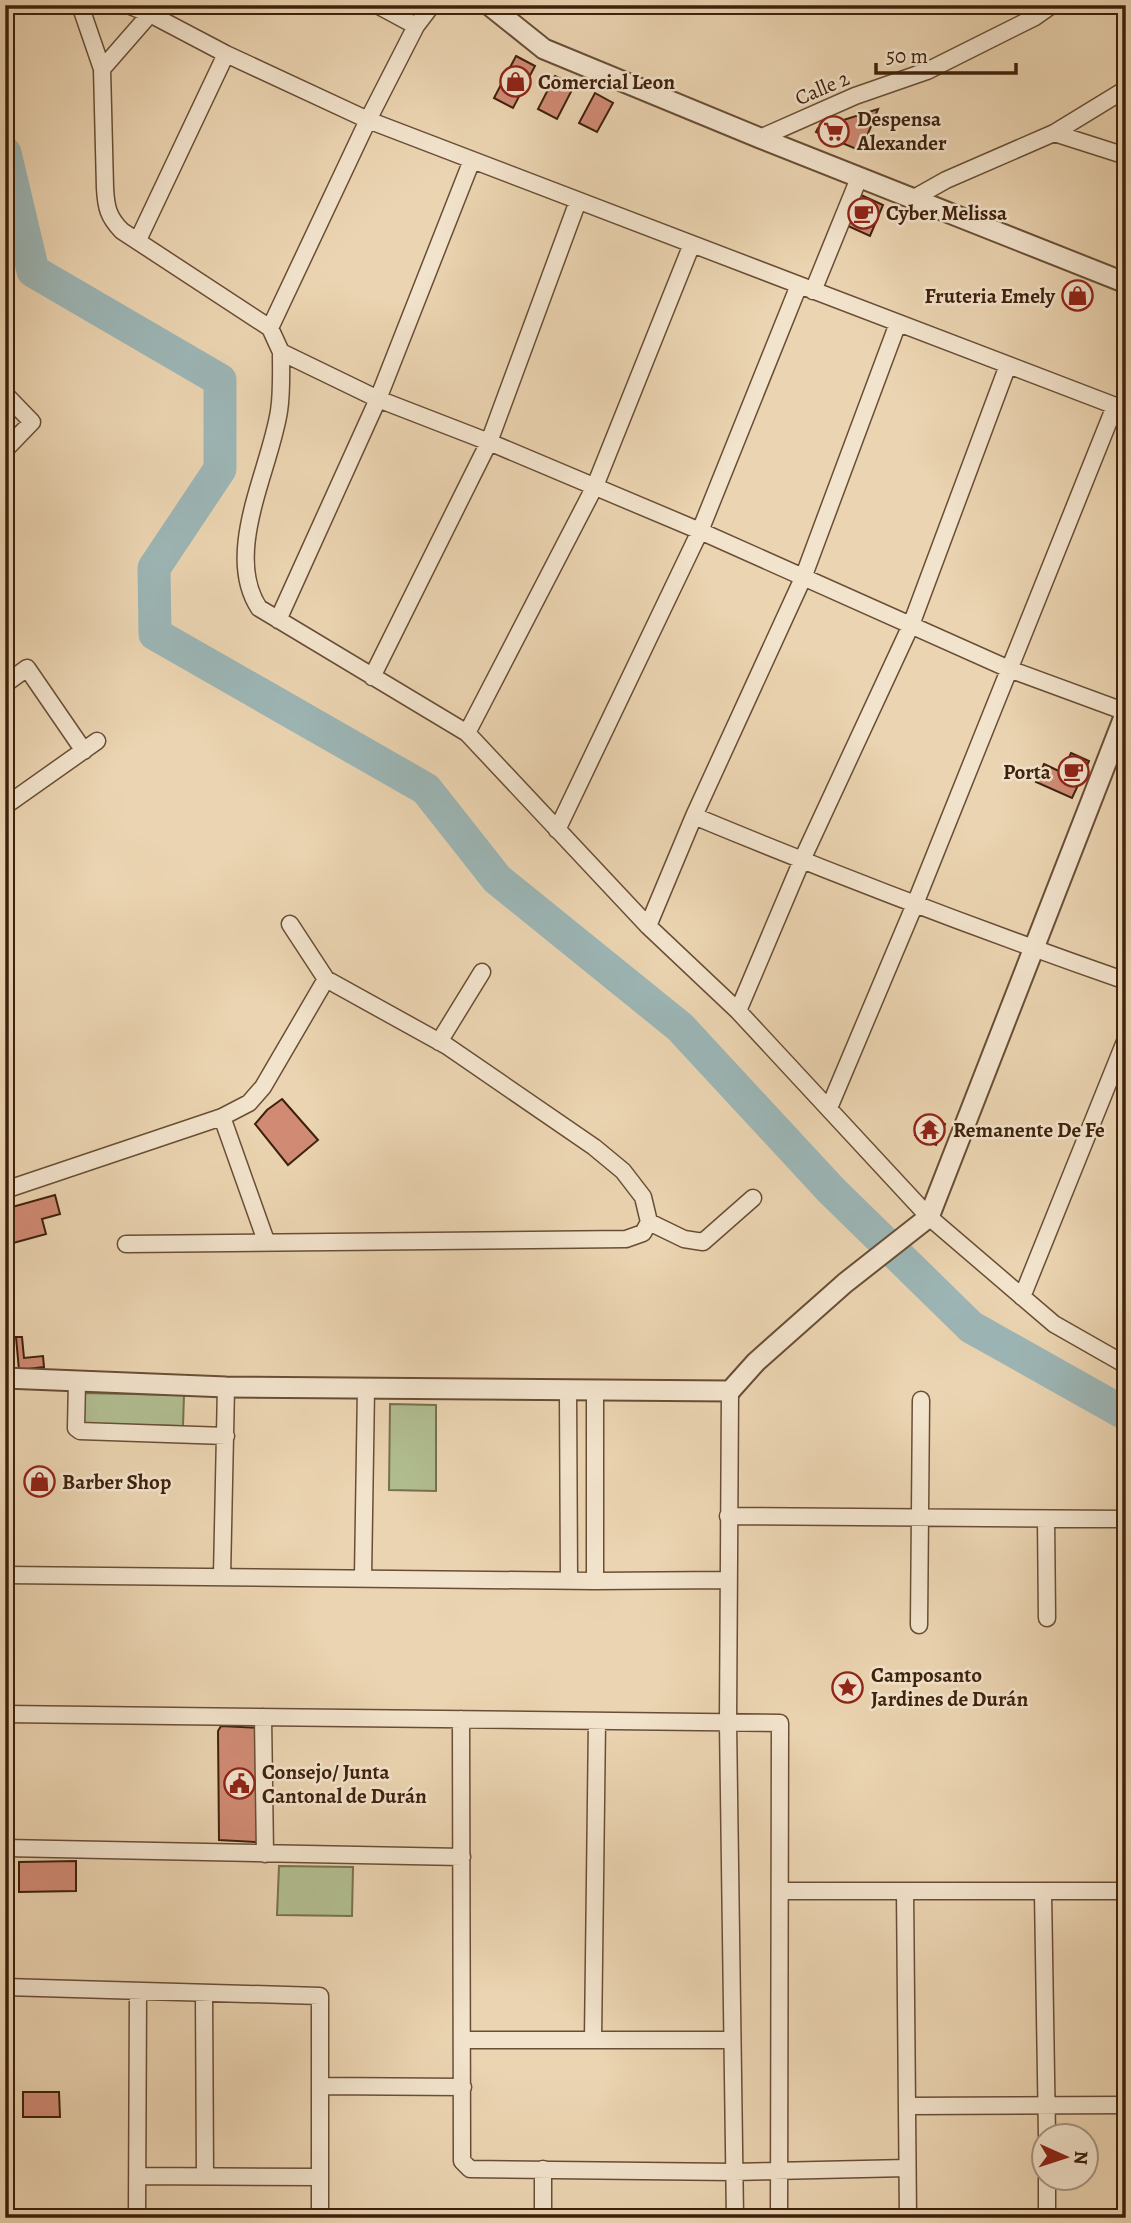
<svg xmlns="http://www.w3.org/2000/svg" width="1131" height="2223" font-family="Alegreya,serif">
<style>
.green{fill:#b1be91;stroke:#78704e;stroke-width:2}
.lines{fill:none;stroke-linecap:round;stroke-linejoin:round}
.river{stroke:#9cb6b6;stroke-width:33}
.building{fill:#d18b75;stroke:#3e210c;stroke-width:2}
.minor-casing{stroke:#694e35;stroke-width:19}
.tertiary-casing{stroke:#694e35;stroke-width:23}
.minor{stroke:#f2e3cc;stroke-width:16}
.tertiary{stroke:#f2e3cc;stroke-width:19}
.labels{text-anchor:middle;stroke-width:5;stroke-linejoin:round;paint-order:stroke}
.poi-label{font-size:21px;font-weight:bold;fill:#3e210c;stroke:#f2e3cc;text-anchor:start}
.street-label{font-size:21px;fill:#3e210c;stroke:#f2e3cc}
</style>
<rect width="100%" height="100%" fill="#ebd4b1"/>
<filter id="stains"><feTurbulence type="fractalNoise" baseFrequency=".00286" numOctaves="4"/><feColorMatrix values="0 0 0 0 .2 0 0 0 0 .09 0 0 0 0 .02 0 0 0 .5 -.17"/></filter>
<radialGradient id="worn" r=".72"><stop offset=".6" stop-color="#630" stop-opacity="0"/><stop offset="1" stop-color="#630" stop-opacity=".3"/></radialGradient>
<!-- green -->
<path class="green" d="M 79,1393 L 184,1395 L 183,1426 L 79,1424 Z
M 390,1404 L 436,1405 L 436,1491 L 389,1490 Z
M 279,1866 L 353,1867 L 352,1916 L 277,1915 Z"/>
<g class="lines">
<!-- river -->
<path class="river" d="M 5,153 L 33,271 L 220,380 L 220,469 L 154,568 L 155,634 L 426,789 L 497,879 L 680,1027 L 831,1190 L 971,1327 L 1126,1414"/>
</g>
<!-- building -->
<path class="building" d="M 516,56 L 535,66 L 513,108 L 494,98 Z
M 555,76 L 574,86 L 557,119 L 538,109 Z
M 595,93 L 613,103 L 597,132 L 579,123 Z
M 878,109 L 861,151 L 816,132 L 818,128 Z
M 861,195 L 883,205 L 870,236 L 848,226 Z
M 1075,282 L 1090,289 L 1082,309 L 1066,303 Z
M 1071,753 L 1089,761 L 1080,781 L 1062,773 Z
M 1044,764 L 1080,781 L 1072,798 L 1036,782 Z
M 282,1099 L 318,1140 L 288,1165 L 255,1124 L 267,1110 Z
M 925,1115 L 945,1124 L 936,1145 L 915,1135 Z
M 55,1195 L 60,1214 L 42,1219 L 46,1234 L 6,1245 L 5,1209 Z
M 16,1337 L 22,1337 L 24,1358 L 43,1356 L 44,1367 L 19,1370 Z
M 29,1474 L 49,1474 L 49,1489 L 29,1489 Z
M 221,1726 L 259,1728 L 259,1841 L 255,1842 L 219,1840 L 218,1731 Z
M 76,1861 L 76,1891 L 19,1892 L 19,1862 Z
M 23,2092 L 59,2092 L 60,2117 L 23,2117 Z"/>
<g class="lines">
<defs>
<path id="minor" d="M 80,5 L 102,69 L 105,188 C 106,207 108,217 122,231 L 270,328 L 281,352 L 378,399 L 489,442 L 700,531 L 1009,669 L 1126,712
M 128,5 L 150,14 L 226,54 L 368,120 L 1126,410
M 377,5 L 416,26
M 102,69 L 150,14
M 1054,133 L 1126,156
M 760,138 L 855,96 L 927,71 L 1035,17 L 1052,5
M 914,198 L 946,180 L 1054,133 L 1126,89
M 138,240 L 226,54
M 813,291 L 859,178
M 270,328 L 368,120 L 416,26 L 432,5
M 281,352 C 281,371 282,392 279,411 C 270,470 223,553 259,608 L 467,733 L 648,926 L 738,1011 L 929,1217 L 1054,1324 L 1126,1365
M 5,394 L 32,422 L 5,450
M 278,620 L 378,399 L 472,160
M 372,677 L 489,442 L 578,201
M 5,684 L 27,668 L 84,751
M 467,733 L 595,486 L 692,244
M 5,806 L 97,741
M 694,816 C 836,875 980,930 1126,981
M 557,830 L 700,531 L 799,285
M 648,926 L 694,816 L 803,578 L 898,323
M 738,1011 L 802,860 L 911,625 L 1008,365
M 439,1042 L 482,972
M 829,1108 L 915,904 L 1115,406
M 222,1117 L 266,1241
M 5,1190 L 222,1117 L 249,1103 L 263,1087 L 326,979
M 649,1222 L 684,1239 L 703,1242 L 753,1198
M 126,1244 L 626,1239 L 643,1233 L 649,1222 L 643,1197 L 623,1171 L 594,1147 L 447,1046 L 326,979 L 290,924
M 1022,1297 L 1126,1039
M 77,1381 L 76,1428 L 80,1431 L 226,1436
M 568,1391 L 569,1581
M 730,1391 L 728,1723 L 735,2218
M 728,1516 L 1126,1519
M 1046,1519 L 1047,1618
M 5,1575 L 595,1581 L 728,1580
M 222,1576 L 226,1387
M 363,1577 L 366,1388
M 595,1581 L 595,1391
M 919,1625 L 921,1400
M 5,1714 L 780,1723 L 779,2218
M 263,1717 L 265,1854
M 461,1719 L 462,2161 L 470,2169 L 734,2172 L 907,2168
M 5,1848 L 462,1857
M 780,1891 L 1126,1891
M 905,1891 L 908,2218
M 1043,1893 L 1047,2136
M 5,1987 L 320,1996 L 320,2218
M 204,1993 L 205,2176
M 463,2040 L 732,2040
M 593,2040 L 597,1721
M 320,2086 L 463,2087
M 907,2106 L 1126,2105
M 138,2176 L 320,2177
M 137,2218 L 138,1991
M 543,2218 L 543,2169
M 1047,2218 L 1047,2178"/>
<path id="tertiary" d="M 489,5 L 544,49 L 760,138 L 1126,283
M 5,1378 L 226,1387 L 730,1391 L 756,1362 L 845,1283 L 929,1217 L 1126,712"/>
</defs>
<!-- minor casing -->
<use href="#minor" class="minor-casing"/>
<!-- tertiary casing -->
<use href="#tertiary" class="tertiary-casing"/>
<!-- minor -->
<use href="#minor" class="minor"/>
<!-- tertiary -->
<use href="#tertiary" class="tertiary"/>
</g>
<!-- icons -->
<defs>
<symbol id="shop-ring" viewBox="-11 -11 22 22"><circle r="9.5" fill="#f2e3cc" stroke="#8f2418" stroke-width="1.5"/><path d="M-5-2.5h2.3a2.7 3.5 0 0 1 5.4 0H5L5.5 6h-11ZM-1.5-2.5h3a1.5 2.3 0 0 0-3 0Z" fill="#8f2418"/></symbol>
<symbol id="supermarket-ring" viewBox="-11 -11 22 22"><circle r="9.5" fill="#f2e3cc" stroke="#8f2418" stroke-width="1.5"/><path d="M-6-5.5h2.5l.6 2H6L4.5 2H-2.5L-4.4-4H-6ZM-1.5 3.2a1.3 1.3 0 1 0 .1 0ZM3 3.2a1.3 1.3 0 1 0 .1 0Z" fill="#8f2418"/></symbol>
<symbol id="cafe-ring" viewBox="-11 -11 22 22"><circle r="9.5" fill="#f2e3cc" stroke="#8f2418" stroke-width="1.5"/><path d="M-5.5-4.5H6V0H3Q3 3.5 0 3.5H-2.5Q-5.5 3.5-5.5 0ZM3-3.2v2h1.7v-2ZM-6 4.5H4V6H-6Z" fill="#8f2418"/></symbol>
<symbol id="temple-ring" viewBox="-11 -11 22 22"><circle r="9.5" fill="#f2e3cc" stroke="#8f2418" stroke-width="1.5"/><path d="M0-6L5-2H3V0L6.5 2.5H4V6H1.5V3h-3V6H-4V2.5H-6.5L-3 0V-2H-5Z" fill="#8f2418"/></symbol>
<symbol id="sight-ring" viewBox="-11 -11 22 22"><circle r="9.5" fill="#f2e3cc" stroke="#8f2418" stroke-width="1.5"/><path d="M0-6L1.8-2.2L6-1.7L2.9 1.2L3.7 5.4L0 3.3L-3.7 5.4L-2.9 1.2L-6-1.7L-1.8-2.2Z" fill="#8f2418"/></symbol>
<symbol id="civic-ring" viewBox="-11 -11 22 22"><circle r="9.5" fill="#f2e3cc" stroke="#8f2418" stroke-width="1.5"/><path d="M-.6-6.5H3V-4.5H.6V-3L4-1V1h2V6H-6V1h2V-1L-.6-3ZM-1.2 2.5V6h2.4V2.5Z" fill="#8f2418"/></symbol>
</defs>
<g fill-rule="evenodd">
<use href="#shop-ring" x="498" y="64" width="35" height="35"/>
<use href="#supermarket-ring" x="816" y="114" width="35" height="35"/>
<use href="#cafe-ring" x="846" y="196" width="35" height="35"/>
<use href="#shop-ring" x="1060" y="278" width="35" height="35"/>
<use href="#cafe-ring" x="1056" y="754" width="35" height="35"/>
<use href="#temple-ring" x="912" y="1112" width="35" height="35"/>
<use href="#shop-ring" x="22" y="1464" width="35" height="35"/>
<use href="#sight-ring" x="830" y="1670" width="35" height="35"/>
<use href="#civic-ring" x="222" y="1766" width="35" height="35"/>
</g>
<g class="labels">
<!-- poi labels -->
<g class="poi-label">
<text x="538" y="89">Comercial Leon</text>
<text x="857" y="126">Despensa<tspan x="857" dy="24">Alexander</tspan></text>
<text x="886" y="220">Cyber Melissa</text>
<text x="1055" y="303" text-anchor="end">Fruteria Emely</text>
<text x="1051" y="779" text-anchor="end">Porta</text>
<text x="953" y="1137">Remanente De Fe</text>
<text x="62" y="1489">Barber Shop</text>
<text x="871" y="1682">Camposanto<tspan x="871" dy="24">Jardines de Durán</tspan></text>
<text x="262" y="1779">Consejo/ Junta<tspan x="262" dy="24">Cantonal de Durán</tspan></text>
</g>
<!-- street labels -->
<g class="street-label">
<text transform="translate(822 88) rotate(-23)" y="7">Calle 2</text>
</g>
</g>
<!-- margin -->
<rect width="1131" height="2223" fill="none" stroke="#ebd4b1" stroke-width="28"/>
<rect x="7" y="7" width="1117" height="2209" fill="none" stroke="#3e210c" stroke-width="3.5"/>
<rect x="14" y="14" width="1103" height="2195" fill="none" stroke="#3e210c" stroke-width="2"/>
<!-- north arrow -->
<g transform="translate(1065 2157) rotate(93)"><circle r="33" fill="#f2e3cc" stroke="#aa957f" stroke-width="2"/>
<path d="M0-5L12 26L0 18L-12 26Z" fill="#8f2418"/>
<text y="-10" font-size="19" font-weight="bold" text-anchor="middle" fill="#3e210c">N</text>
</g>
<!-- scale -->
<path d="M876 63v10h140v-10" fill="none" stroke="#3e210c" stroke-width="3.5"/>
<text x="886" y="63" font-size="21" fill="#3e210c" stroke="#f2e3cc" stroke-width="5" paint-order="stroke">50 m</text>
<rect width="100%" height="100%" filter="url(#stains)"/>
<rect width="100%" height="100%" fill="url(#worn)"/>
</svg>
